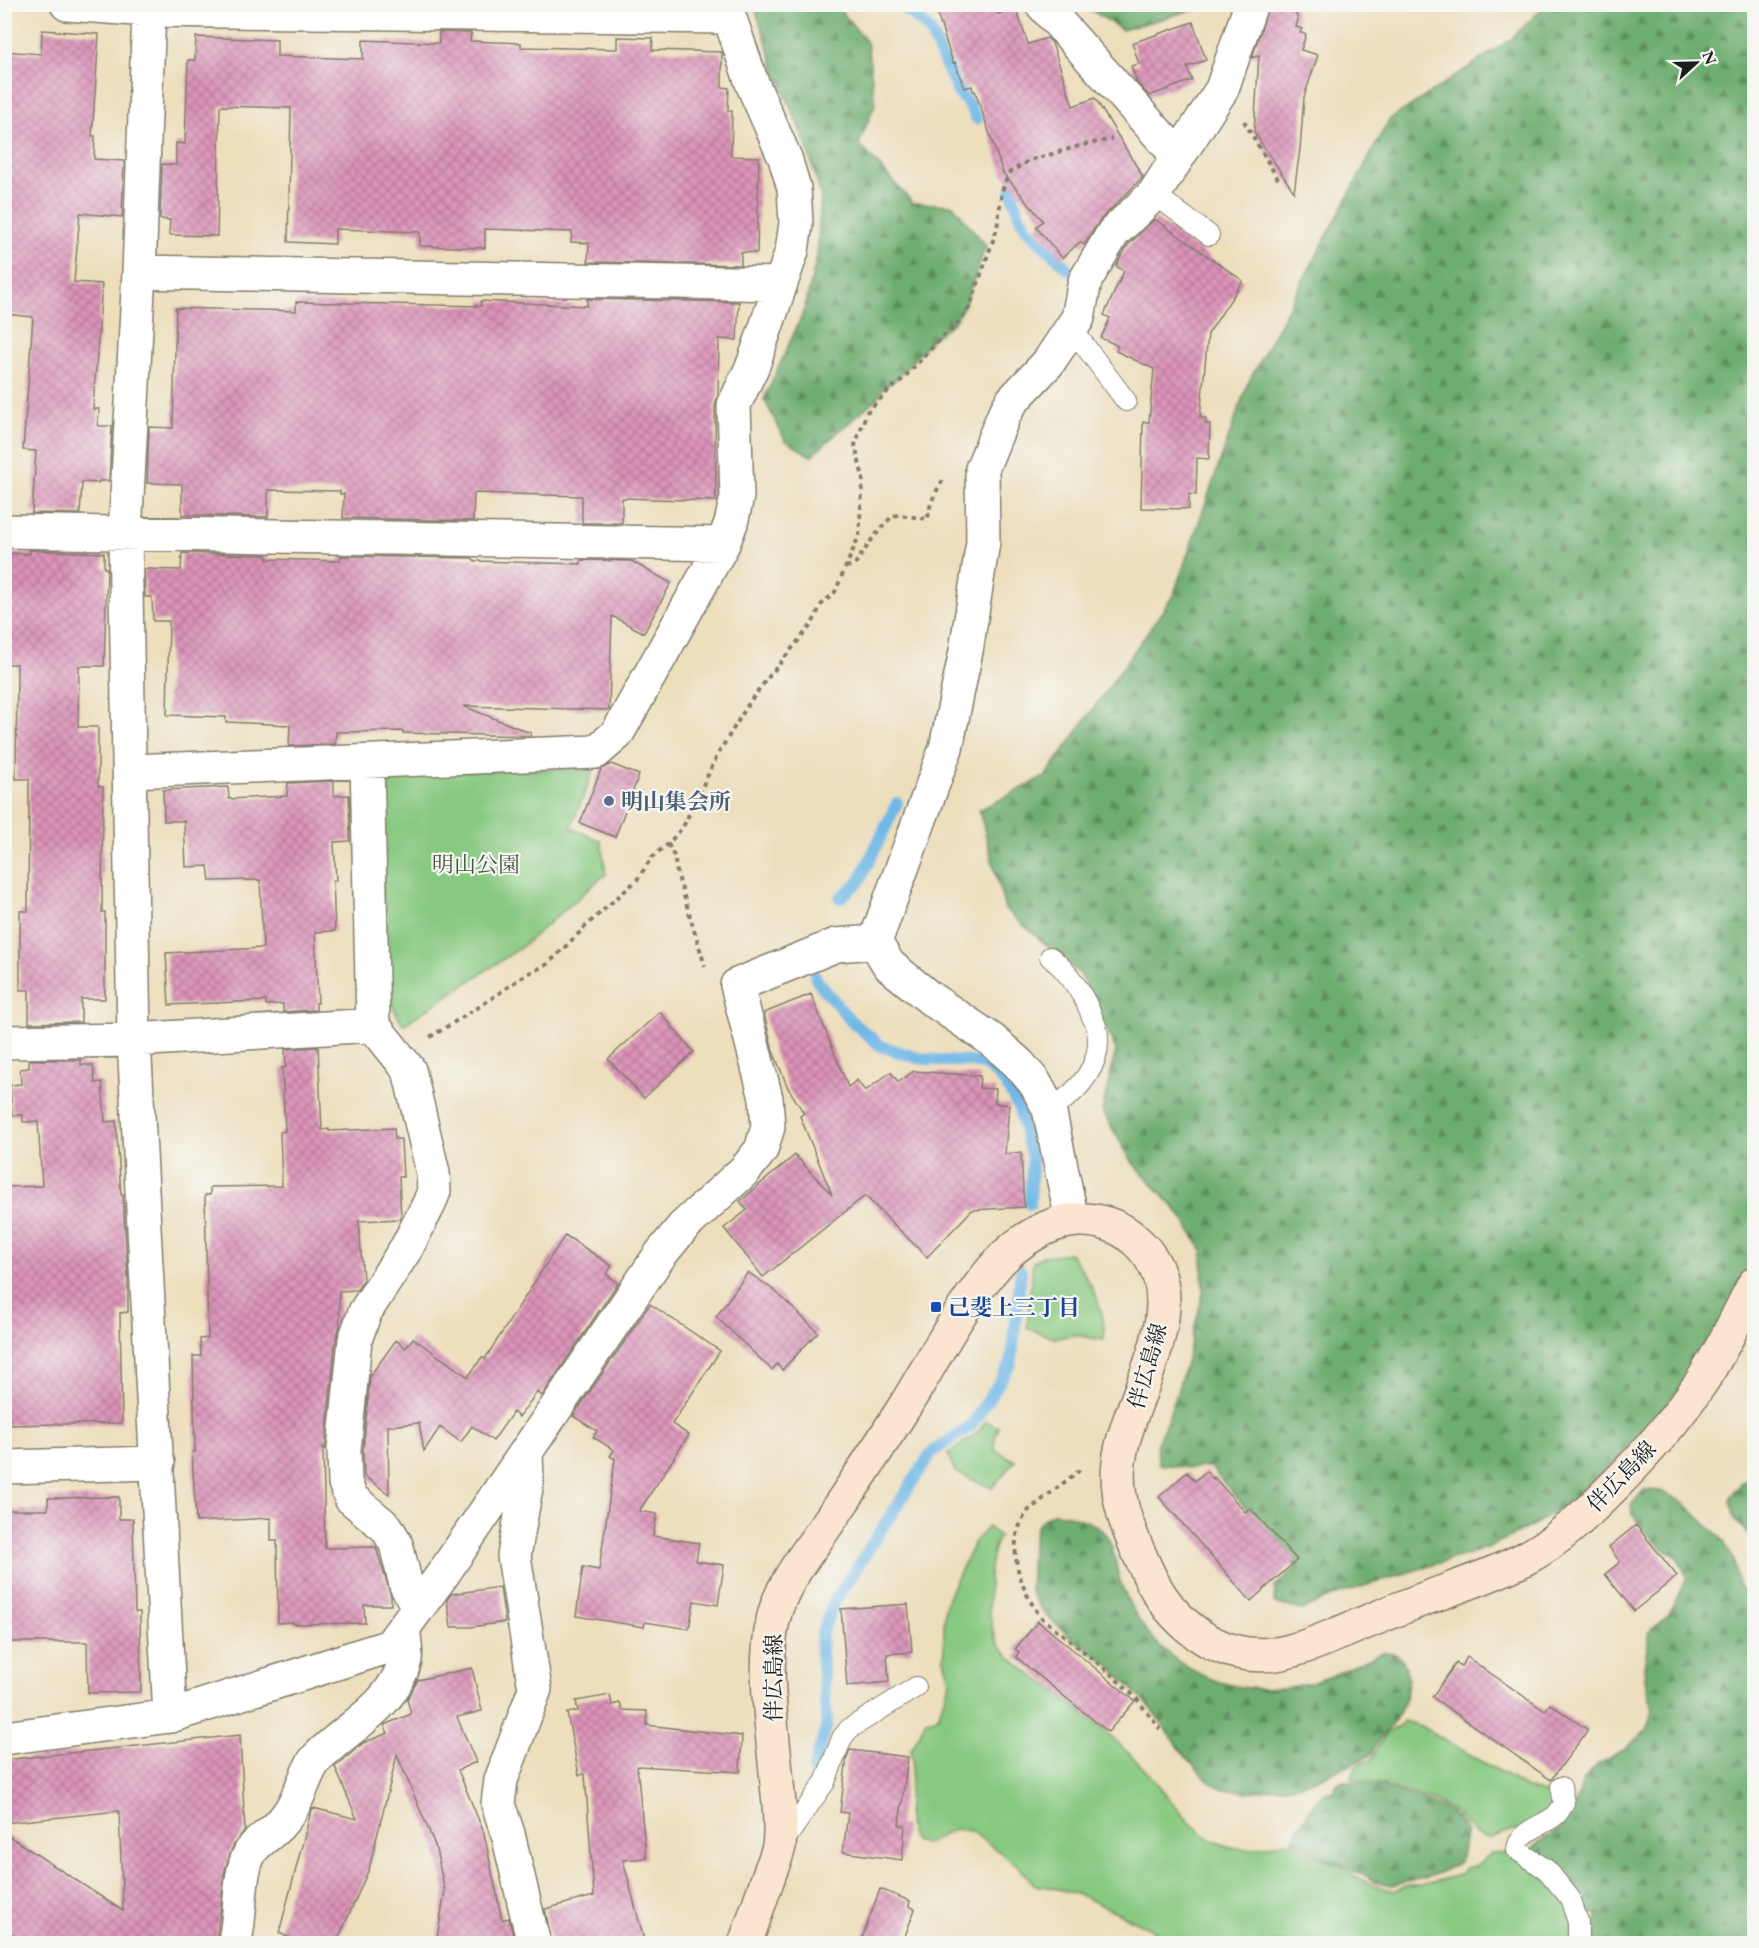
<svg xmlns="http://www.w3.org/2000/svg" width="1759" height="1948" font-family="'EB Garamond','Noto Serif JP',serif">
<style>
.green{fill:#88c981;stroke:#52724e;stroke-width:1.5}
.forest{fill:url(#forest-firs);stroke:#456446;stroke-width:1.5}
.lines{fill:none;stroke-linecap:round;stroke-linejoin:round}
.stream{stroke:#6eb7e6;stroke-width:12}
.building{fill:url(#building-cross-hatch)}
.service-casing{stroke:#847d6c;stroke-width:22}
.minor-casing{stroke:#847d6c;stroke-width:36}
.secondary-casing{stroke:#847d6c;stroke-width:36}
.path{stroke:#847d6c;stroke-width:4;stroke-dasharray:4.5 4.5;stroke-linecap:butt}
.service{stroke:#fff;stroke-width:20}
.minor{stroke:#fff;stroke-width:33}
.secondary{stroke:#fce5d0;stroke-width:33}
.service-dot{fill:#5c6f8a;stroke:#f6f6f2;stroke-width:2}
.transit-dot{fill:#1a4fb4;stroke:#f6f6f2;stroke-width:2}
.labels{text-anchor:middle;stroke-width:4.5;stroke-linejoin:round;paint-order:stroke}
.service-label{font-size:22px;font-weight:bold;fill:#4e5e75;stroke:#f6f6f2;text-anchor:start}
.park-label{font-size:22px;fill:#42593f;stroke:#f6f6f2}
.transit-label{font-size:22px;font-weight:bold;fill:#164399;stroke:#f6f6f2;text-anchor:start}
.street-label{font-size:22px;fill:#1c1c1c;stroke:#f6f6f2}
</style>
<defs>
<pattern id="forest-firs" width="22" height="20" patternUnits="userSpaceOnUse" patternTransform="scale(1.5)"><rect width="22" height="20" fill="#6ead6f"/><path d="M5 1l3.5 6h-7zM16 11l3.5 6h-7z" fill="#5a8c5a"/></pattern>
<pattern id="building-cross-hatch" width="8" height="8" patternUnits="userSpaceOnUse" patternTransform="scale(1.5)"><rect width="8" height="8" fill="#dc94b9"/><path d="M0 0l8 8M0 8l8-8" fill="none" stroke="#b27896"/></pattern>
</defs>
<rect width="100%" height="100%" fill="#f6f6f2"/>
<filter id="ink" filterUnits="userSpaceOnUse"><feTurbulence type="fractalNoise" baseFrequency=".0167" numOctaves="2"/><feDisplacementMap in="SourceGraphic" scale="12" xChannelSelector="R" yChannelSelector="G"/><feConvolveMatrix kernelMatrix="1 2 1 2 8 2 1 2 1" color-interpolation-filters="sRGB"/></filter>
<filter id="wash" filterUnits="userSpaceOnUse"><feTurbulence type="fractalNoise" baseFrequency=".008" numOctaves="4" result="noise"/><feDisplacementMap in="SourceGraphic" scale="24" xChannelSelector="R" yChannelSelector="G"/><feGaussianBlur stdDeviation="1.35" result="paint"/><feColorMatrix in="noise" values="0 0 0 0 0 0 0 0 0 0 0 0 0 0 0 0 0 1.4 0 .05"/><feComposite in="paint" operator="in"/></filter>
<g filter="url(#wash)">
<rect width="100%" height="100%" fill="#eddebc"/>
<!-- green -->
<path class="green" d="M 594,768 L 571,828 L 601,841 L 606,874 L 519,949 L 403,1025 L 387,996 L 379,788 L 398,773 Z
M 1070,1253 C 1088,1277 1107,1309 1104,1340 L 1076,1335 L 1054,1338 L 1027,1328 L 1033,1262 L 1043,1256 Z
M 986,1421 L 999,1427 L 995,1436 L 995,1450 L 1015,1461 L 992,1488 L 955,1472 L 948,1454 L 978,1432 Z
M 988,1527 L 999,1536 C 986,1561 985,1618 998,1643 C 1008,1661 1047,1684 1064,1698 C 1094,1722 1124,1746 1149,1774 C 1170,1797 1187,1828 1217,1842 C 1246,1855 1258,1847 1287,1841 L 1300,1850 L 1339,1865 L 1346,1872 L 1374,1885 L 1393,1891 L 1406,1886 L 1417,1886 L 1459,1875 L 1466,1868 L 1475,1866 L 1491,1854 L 1511,1853 L 1542,1871 L 1570,1904 L 1573,1944 L 1174,1943 L 1145,1926 L 1083,1896 L 1058,1889 L 1035,1885 L 1016,1864 L 971,1831 L 955,1829 L 925,1844 C 923,1843 916,1842 915,1841 C 901,1830 911,1776 913,1760 L 910,1752 L 926,1721 L 932,1720 L 938,1716 L 950,1681 L 944,1659 L 944,1621 L 945,1609 L 948,1597 L 975,1541 Z
M 1404,1721 L 1421,1726 L 1527,1788 L 1553,1796 L 1558,1805 L 1525,1829 L 1507,1832 L 1489,1839 L 1474,1833 L 1457,1814 L 1436,1802 L 1395,1788 L 1351,1778 C 1352,1766 1360,1763 1371,1760 C 1377,1750 1379,1741 1388,1733 C 1393,1728 1399,1727 1404,1721 Z"/>
<!-- forest -->
<path class="forest" d="M 754,5 L 836,5 L 867,42 L 875,104 L 859,144 L 913,203 L 953,205 L 986,246 L 965,304 L 954,322 L 932,339 L 897,379 L 883,388 L 877,398 L 811,456 L 785,440 L 764,399 L 804,311 L 817,256 L 821,196 L 807,147 L 777,75 Z
M 1083,5 L 1210,5 L 1122,30 Z
M 1546,5 L 1754,5 L 1754,1269 L 1682,1386 L 1621,1458 L 1577,1497 L 1532,1526 L 1485,1549 L 1341,1593 L 1302,1610 L 1274,1603 L 1275,1586 L 1297,1567 L 1210,1467 L 1187,1468 L 1159,1464 L 1156,1445 L 1169,1416 L 1185,1366 L 1203,1294 L 1202,1250 L 1180,1214 L 1133,1163 L 1102,1111 L 1116,1050 L 1081,975 L 1005,909 L 979,810 L 1045,777 L 1173,596 L 1247,385 L 1389,120 L 1510,40 Z
M 1754,1479 L 1754,1542 L 1735,1519 L 1730,1499 L 1742,1482 Z
M 1644,1490 L 1661,1491 L 1684,1503 L 1723,1540 L 1734,1561 L 1739,1587 L 1749,1594 L 1754,1578 L 1754,1943 L 1596,1943 L 1592,1926 L 1599,1914 L 1591,1914 C 1582,1905 1578,1893 1570,1882 C 1560,1870 1545,1861 1532,1853 L 1534,1847 L 1539,1842 L 1557,1831 L 1563,1824 L 1575,1803 L 1584,1780 L 1598,1764 L 1625,1749 L 1646,1731 L 1653,1709 L 1646,1685 L 1644,1667 L 1650,1631 L 1669,1614 L 1687,1577 L 1677,1557 L 1659,1546 L 1632,1514 L 1631,1505 Z
M 1053,1513 C 1068,1513 1097,1522 1106,1535 C 1114,1547 1115,1561 1118,1574 C 1121,1586 1126,1597 1132,1608 C 1167,1672 1234,1701 1305,1684 C 1331,1678 1357,1664 1381,1653 C 1391,1651 1400,1652 1404,1663 C 1414,1686 1402,1712 1388,1730 C 1382,1737 1374,1744 1372,1753 L 1366,1758 L 1315,1780 L 1298,1785 L 1247,1792 L 1224,1789 L 1211,1783 L 1186,1757 L 1150,1707 L 1105,1662 L 1074,1640 L 1045,1615 L 1030,1592 L 1032,1546 L 1036,1527 L 1044,1518 Z
M 1344,1781 C 1367,1781 1442,1802 1458,1819 C 1461,1822 1463,1827 1466,1830 L 1460,1862 C 1451,1866 1443,1872 1434,1875 C 1420,1880 1406,1881 1392,1886 L 1384,1883 L 1375,1882 L 1363,1874 L 1348,1870 L 1340,1863 L 1328,1859 L 1291,1841 C 1304,1825 1310,1795 1333,1791 L 1338,1783 Z"/>
<g class="lines">
<!-- stream -->
<path class="stream" d="M 900,4 L 929,29 L 958,92 L 970,106 L 977,119
M 1011,190 L 1019,215 L 1026,228 L 1068,269
M 840,898 L 859,882 L 897,803
M 815,976 L 818,982 L 850,1020 L 881,1046 L 918,1058 L 945,1061 L 965,1061 L 984,1064 L 1004,1081 L 1019,1108 L 1032,1159 L 1030,1204
M 813,1770 L 827,1725 L 821,1651 L 822,1632 L 834,1602 L 932,1452 L 971,1426 L 1011,1364 L 1021,1271"/>
</g>
<g id="blocks">
<!-- building -->
<path class="building" d="M 934,4 L 994,4 L 998,14 L 1016,8 L 1028,44 L 1047,38 L 1052,43 L 1073,106 L 1095,98 L 1143,177 L 1100,220 L 1084,245 L 1080,242 L 1062,258 L 1036,227 L 1043,221 L 1003,173 L 975,91 L 973,91 L 972,86 L 964,88 L 955,62 L 953,63 Z
M 1269,4 L 1293,4 L 1298,20 L 1296,27 L 1302,29 L 1300,33 L 1306,34 L 1301,50 L 1318,55 L 1304,97 L 1300,149 L 1294,192 L 1254,132 L 1259,55 L 1252,58 Z
M 1193,22 L 1206,60 L 1187,67 L 1192,80 L 1149,96 L 1137,82 L 1131,66 L 1139,64 L 1132,43 Z
M 42,30 L 99,34 L 92,136 L 95,136 L 94,159 L 124,161 L 122,217 L 80,213 L 74,282 L 102,284 L 93,409 L 99,409 L 98,426 L 112,426 L 109,481 L 99,481 L 98,483 L 82,482 L 80,514 L 32,513 L 36,451 L 23,450 L 33,317 L 4,314 L 4,51 L 41,54 Z
M 439,32 L 471,33 L 470,41 L 521,43 L 521,47 L 617,49 L 617,37 L 653,38 L 652,50 L 722,52 L 722,87 L 729,88 L 728,111 L 732,111 L 731,156 L 759,157 L 757,253 L 741,252 L 741,265 L 588,262 L 589,243 L 571,242 L 572,232 L 485,229 L 485,248 L 420,246 L 420,232 L 335,229 L 335,244 L 288,242 L 291,108 L 220,106 L 217,236 L 169,235 L 170,220 L 160,219 L 162,164 L 176,165 L 176,143 L 185,144 L 188,60 L 195,60 L 196,37 L 277,40 L 277,56 L 363,59 L 363,40 L 439,43 Z
M 1155,219 L 1243,281 L 1208,334 L 1200,418 L 1206,418 L 1206,424 L 1210,424 L 1209,459 L 1197,458 L 1196,495 L 1189,494 L 1189,509 L 1141,508 L 1143,422 L 1149,422 L 1154,369 L 1116,351 L 1118,346 L 1101,338 L 1110,318 L 1104,315 L 1124,271 L 1116,266 L 1128,245 Z
M 587,299 L 739,302 L 737,340 L 719,339 L 718,396 L 715,406 L 716,501 L 622,498 L 622,523 L 582,523 L 582,496 L 474,493 L 473,521 L 343,518 L 344,494 L 340,494 L 340,491 L 268,490 L 268,517 L 182,515 L 182,484 L 147,483 L 149,427 L 173,428 L 176,308 L 296,311 L 296,302 L 481,306 L 481,301 L 587,306 Z
M 30,550 L 104,553 L 104,568 L 107,568 L 104,666 L 79,666 L 78,727 L 98,727 L 98,786 L 103,787 L 102,912 L 105,912 L 105,999 L 81,999 L 81,1022 L 29,1023 L 29,990 L 20,990 L 20,911 L 28,911 L 29,779 L 16,779 L 17,664 L 4,664 L 4,553 L 30,554 Z
M 182,553 L 267,555 L 267,559 L 340,561 L 341,556 L 472,558 L 475,561 L 581,564 L 581,560 L 631,561 L 671,583 L 644,633 L 612,616 L 609,710 L 463,706 L 531,733 L 531,736 L 403,733 L 403,731 L 336,732 L 335,744 L 289,746 L 290,725 L 226,722 L 226,717 L 167,715 L 169,621 L 153,621 L 152,597 L 145,597 L 144,569 L 181,570 Z
M 611,764 L 639,775 L 615,837 L 580,823 L 601,769 Z
M 334,781 L 334,796 L 349,795 L 350,841 L 334,842 L 336,881 L 333,881 L 335,931 L 315,932 L 318,1003 L 316,1003 L 316,1010 L 283,1012 L 283,1004 L 266,1005 L 266,1001 L 169,1005 L 166,953 L 263,948 L 260,880 L 210,881 L 208,866 L 186,867 L 184,821 L 164,821 L 163,790 L 228,787 L 229,799 L 287,796 L 288,783 Z
M 811,994 L 848,1087 L 857,1080 L 865,1091 L 891,1072 L 898,1082 L 914,1071 L 980,1076 L 979,1088 L 996,1089 L 995,1103 L 1009,1105 L 1005,1154 L 1021,1152 L 1024,1207 L 972,1210 L 927,1257 L 865,1196 L 763,1277 L 724,1228 L 747,1210 L 740,1201 L 795,1155 L 832,1195 L 800,1116 L 804,1113 L 788,1088 L 773,1051 L 764,1013 Z
M 660,1012 L 694,1052 L 644,1098 L 608,1059 Z
M 318,1047 L 322,1130 L 329,1129 L 329,1131 L 394,1128 L 395,1139 L 401,1139 L 403,1177 L 399,1177 L 401,1217 L 400,1219 L 359,1221 L 363,1281 L 357,1290 L 339,1291 L 340,1326 L 336,1338 L 325,1449 L 323,1447 L 325,1548 L 376,1547 L 391,1596 L 391,1605 L 364,1605 L 365,1623 L 293,1624 L 293,1622 L 278,1623 L 277,1541 L 271,1541 L 271,1518 L 196,1522 L 192,1452 L 195,1452 L 193,1356 L 201,1356 L 200,1339 L 208,1338 L 205,1195 L 210,1195 L 210,1187 L 282,1186 L 280,1132 L 285,1131 L 282,1068 L 286,1067 L 285,1049 Z
M 29,1060 L 81,1060 L 81,1065 L 93,1065 L 95,1083 L 102,1082 L 105,1122 L 116,1121 L 121,1195 L 123,1195 L 128,1279 L 128,1312 L 120,1313 L 122,1423 L 4,1425 L 4,1187 L 42,1186 L 38,1121 L 23,1122 L 23,1115 L 12,1115 L 10,1085 L 21,1084 L 20,1069 L 29,1068 Z
M 565,1235 L 612,1266 L 606,1274 L 618,1283 L 542,1396 L 537,1392 L 519,1417 L 513,1412 L 493,1441 L 472,1426 L 461,1442 L 440,1427 L 424,1451 L 419,1423 L 388,1426 L 389,1494 L 364,1476 L 363,1451 L 370,1376 L 396,1340 L 406,1348 L 413,1338 L 468,1377 L 482,1357 L 485,1359 Z
M 748,1272 L 776,1292 L 818,1332 L 782,1370 L 777,1364 L 772,1370 L 716,1317 Z
M 650,1304 L 720,1351 L 672,1424 L 689,1435 L 639,1511 L 657,1514 L 653,1536 L 699,1543 L 696,1561 L 724,1565 L 718,1605 L 694,1601 L 689,1629 L 645,1622 L 644,1627 L 576,1616 L 583,1567 L 599,1570 L 615,1459 L 610,1456 L 614,1450 L 593,1437 L 597,1431 L 573,1416 Z
M 1206,1471 L 1213,1479 L 1214,1477 L 1245,1512 L 1250,1508 L 1297,1560 L 1251,1601 L 1159,1497 L 1187,1472 L 1195,1481 Z
M 119,1497 L 119,1519 L 133,1519 L 135,1612 L 140,1612 L 141,1692 L 88,1693 L 87,1642 L 4,1642 L 4,1510 L 48,1510 L 48,1498 Z
M 1636,1525 L 1677,1576 L 1634,1611 L 1605,1574 L 1620,1562 L 1609,1547 Z
M 500,1587 L 505,1622 L 471,1627 L 451,1627 L 447,1600 L 451,1594 Z
M 908,1604 L 912,1652 L 887,1654 L 889,1682 L 847,1686 L 841,1609 Z
M 1038,1621 L 1135,1701 L 1108,1732 L 1016,1657 L 1019,1652 L 1015,1649 Z
M 1467,1657 L 1545,1711 L 1550,1704 L 1588,1730 L 1551,1780 L 1432,1697 L 1456,1663 L 1461,1666 Z
M 472,1668 L 482,1711 L 457,1717 L 476,1762 L 458,1770 L 484,1833 L 502,1920 L 509,1918 L 515,1944 L 436,1944 L 445,1891 L 435,1845 L 397,1755 L 369,1869 L 336,1944 L 303,1944 L 279,1933 L 310,1815 L 313,1808 L 357,1819 L 335,1767 L 363,1743 L 388,1733 L 384,1725 L 411,1714 L 407,1699 L 418,1680 Z
M 610,1695 L 612,1705 L 620,1703 L 622,1710 L 647,1711 L 647,1725 L 742,1736 L 740,1772 L 637,1766 L 646,1858 L 623,1860 L 645,1944 L 552,1944 L 545,1909 L 594,1896 L 585,1774 L 579,1775 L 567,1713 L 578,1711 L 576,1701 Z
M 240,1735 L 245,1830 L 234,1844 L 225,1869 L 216,1944 L 27,1944 L 4,1928 L 4,1833 L 123,1911 L 119,1811 L 4,1823 L 4,1760 Z
M 850,1750 L 908,1757 L 899,1825 L 905,1826 L 902,1860 L 843,1852 L 848,1813 L 840,1812 L 847,1757 Z
M 880,1889 L 910,1901 L 909,1906 L 915,1909 L 902,1944 L 860,1944 Z"/>
</g>
</g>
<g filter="url(#ink)">
<use href="#blocks" fill-opacity="0" stroke="#847d6c" stroke-width="1.5"/>
<g class="lines">
<defs>
<path id="service" d="M 1154,194 L 1209,235
M 1069,331 L 1079,338 L 1126,401
M 1049,1109 C 1078,1094 1106,1062 1096,1026 C 1094,1021 1091,1015 1089,1009 C 1079,988 1068,971 1050,957
M 1561,1787 L 1564,1803 C 1562,1807 1560,1811 1556,1815 C 1544,1826 1518,1830 1517,1850 L 1547,1870 L 1570,1898 L 1578,1922 L 1578,1944
M 782,1844 L 825,1782 L 842,1738 L 849,1729 L 916,1687"/>
<path id="minor" d="M 67,4 L 149,10 L 729,17
M 1042,4 L 1178,156
M 149,10 L 139,272 L 125,534 L 134,1040 L 170,1716
M 139,272 L 780,284
M 4,531 L 723,544
M 367,762 L 373,1025 L 409,1070 L 433,1173 L 434,1191 L 429,1204 L 407,1247 L 365,1312 L 355,1340 L 344,1450 L 345,1483 L 351,1498 L 387,1528 L 396,1544 L 406,1585 L 418,1607
M 131,771 L 596,752 L 617,734 L 723,544 L 731,523 L 737,497 L 734,405 L 753,365 L 792,251 L 796,223 L 794,188 L 785,158 L 752,83 L 725,4
M 4,1042 L 134,1040 L 373,1025
M 1072,1220 L 1049,1109 L 1035,1083 L 1019,1064 L 992,1040 L 931,999 L 889,965 L 875,942 L 946,748 L 966,651 L 983,542 L 982,469 L 1004,415 L 1012,401 L 1048,363 L 1078,318 L 1085,281 L 1113,233 L 1154,194 L 1222,89 L 1251,4
M 526,1452 L 527,1482 L 514,1556 L 535,1689 L 501,1780 L 498,1804 L 508,1834 L 534,1944
M 4,1467 L 158,1463
M 4,1738 L 170,1716 L 390,1646 L 443,1574 L 660,1255 L 683,1227 L 745,1170 L 761,1150 L 768,1127 L 766,1098 L 737,985 L 836,945 L 875,942
M 234,1944 C 242,1918 237,1876 250,1853 C 254,1845 262,1840 269,1834 C 276,1829 283,1821 288,1814 C 300,1799 306,1769 317,1758 C 347,1727 394,1706 405,1660 C 407,1651 404,1638 403,1628"/>
<path id="secondary" d="M 745,1944 C 753,1921 761,1898 769,1875 C 772,1866 777,1856 779,1846 C 782,1826 779,1804 777,1784 C 773,1730 762,1673 773,1620 C 780,1587 804,1557 823,1530 C 850,1491 877,1450 903,1409 C 934,1360 959,1307 998,1263 C 1017,1242 1049,1221 1078,1220 C 1099,1219 1120,1226 1135,1240 C 1203,1299 1127,1394 1119,1462 C 1114,1501 1131,1536 1147,1571 C 1170,1622 1217,1661 1276,1654 C 1296,1651 1316,1643 1335,1635 C 1360,1625 1385,1614 1411,1604 C 1449,1589 1490,1577 1526,1558 C 1560,1540 1587,1513 1614,1486 C 1645,1455 1675,1421 1700,1384 C 1721,1353 1737,1317 1754,1284"/>
</defs>
<!-- service casing -->
<use href="#service" class="service-casing"/>
<!-- minor casing -->
<use href="#minor" class="minor-casing"/>
<!-- secondary casing -->
<use href="#secondary" class="secondary-casing"/>
<!-- path -->
<path class="path" d="M 1244,121 L 1279,181
M 846,567 L 855,564 L 873,538 L 892,516 L 899,515 L 928,519 C 929,504 935,493 943,480
M 668,844 L 674,856 L 677,873 L 705,966
M 430,1037 L 482,1005 L 525,975 L 548,964 L 590,922 L 637,880 L 652,857 L 668,844 L 683,827 L 718,754 L 749,703 L 767,679 L 812,624 L 821,605 L 835,592 L 859,536 L 863,478 L 855,445 L 867,412 L 888,391 L 900,382 L 942,337 L 956,325 L 970,306 L 997,229 L 1002,191 L 1009,173 L 1028,161 L 1079,146 L 1112,139
M 1080,1470 L 1029,1510 C 1003,1541 1019,1589 1041,1617 L 1110,1673 L 1136,1698 L 1160,1729"/>
<!-- service -->
<use href="#service" class="service"/>
<!-- minor -->
<use href="#minor" class="minor"/>
<!-- secondary -->
<use href="#secondary" class="secondary"/>
</g>
</g>
<!-- markers -->
<circle class="service-dot" cx="609" cy="801" r="6"/>
<rect class="transit-dot" x="930" y="1301" width="12" height="12" rx="3"/>
<g class="labels">
<!-- service labels -->
<g class="service-label">
<text x="621" y="809">明山集会所</text>
</g>
<!-- park labels -->
<g class="park-label">
<text x="476" y="872">明山公園</text>
</g>
<!-- transit labels -->
<g class="transit-label">
<text x="948" y="1315">己斐上三丁目</text>
</g>
<!-- street labels -->
<g class="street-label">
<text transform="translate(1147 1366) rotate(-74)" y="8">伴広島線</text>
<text transform="translate(1621 1476) rotate(-46)" y="8">伴広島線</text>
<text transform="translate(773 1678) rotate(-90)" y="8">伴広島線</text>
</g>
</g>
<!-- margin -->
<rect width="1759" height="1948" fill="none" stroke="#f6f6f2" stroke-width="24"/>
<!-- north arrow -->
<g transform="translate(1696 63) rotate(68)" stroke="#f6f6f2" stroke-width="4.5" paint-order="stroke">
<path d="M0-4.5L10 22L0 15L-10 22Z" fill="#1c1c1c"/>
<text y="-9" font-size="16" font-weight="bold" text-anchor="middle" fill="#1c1c1c">N</text>
</g>
</svg>
